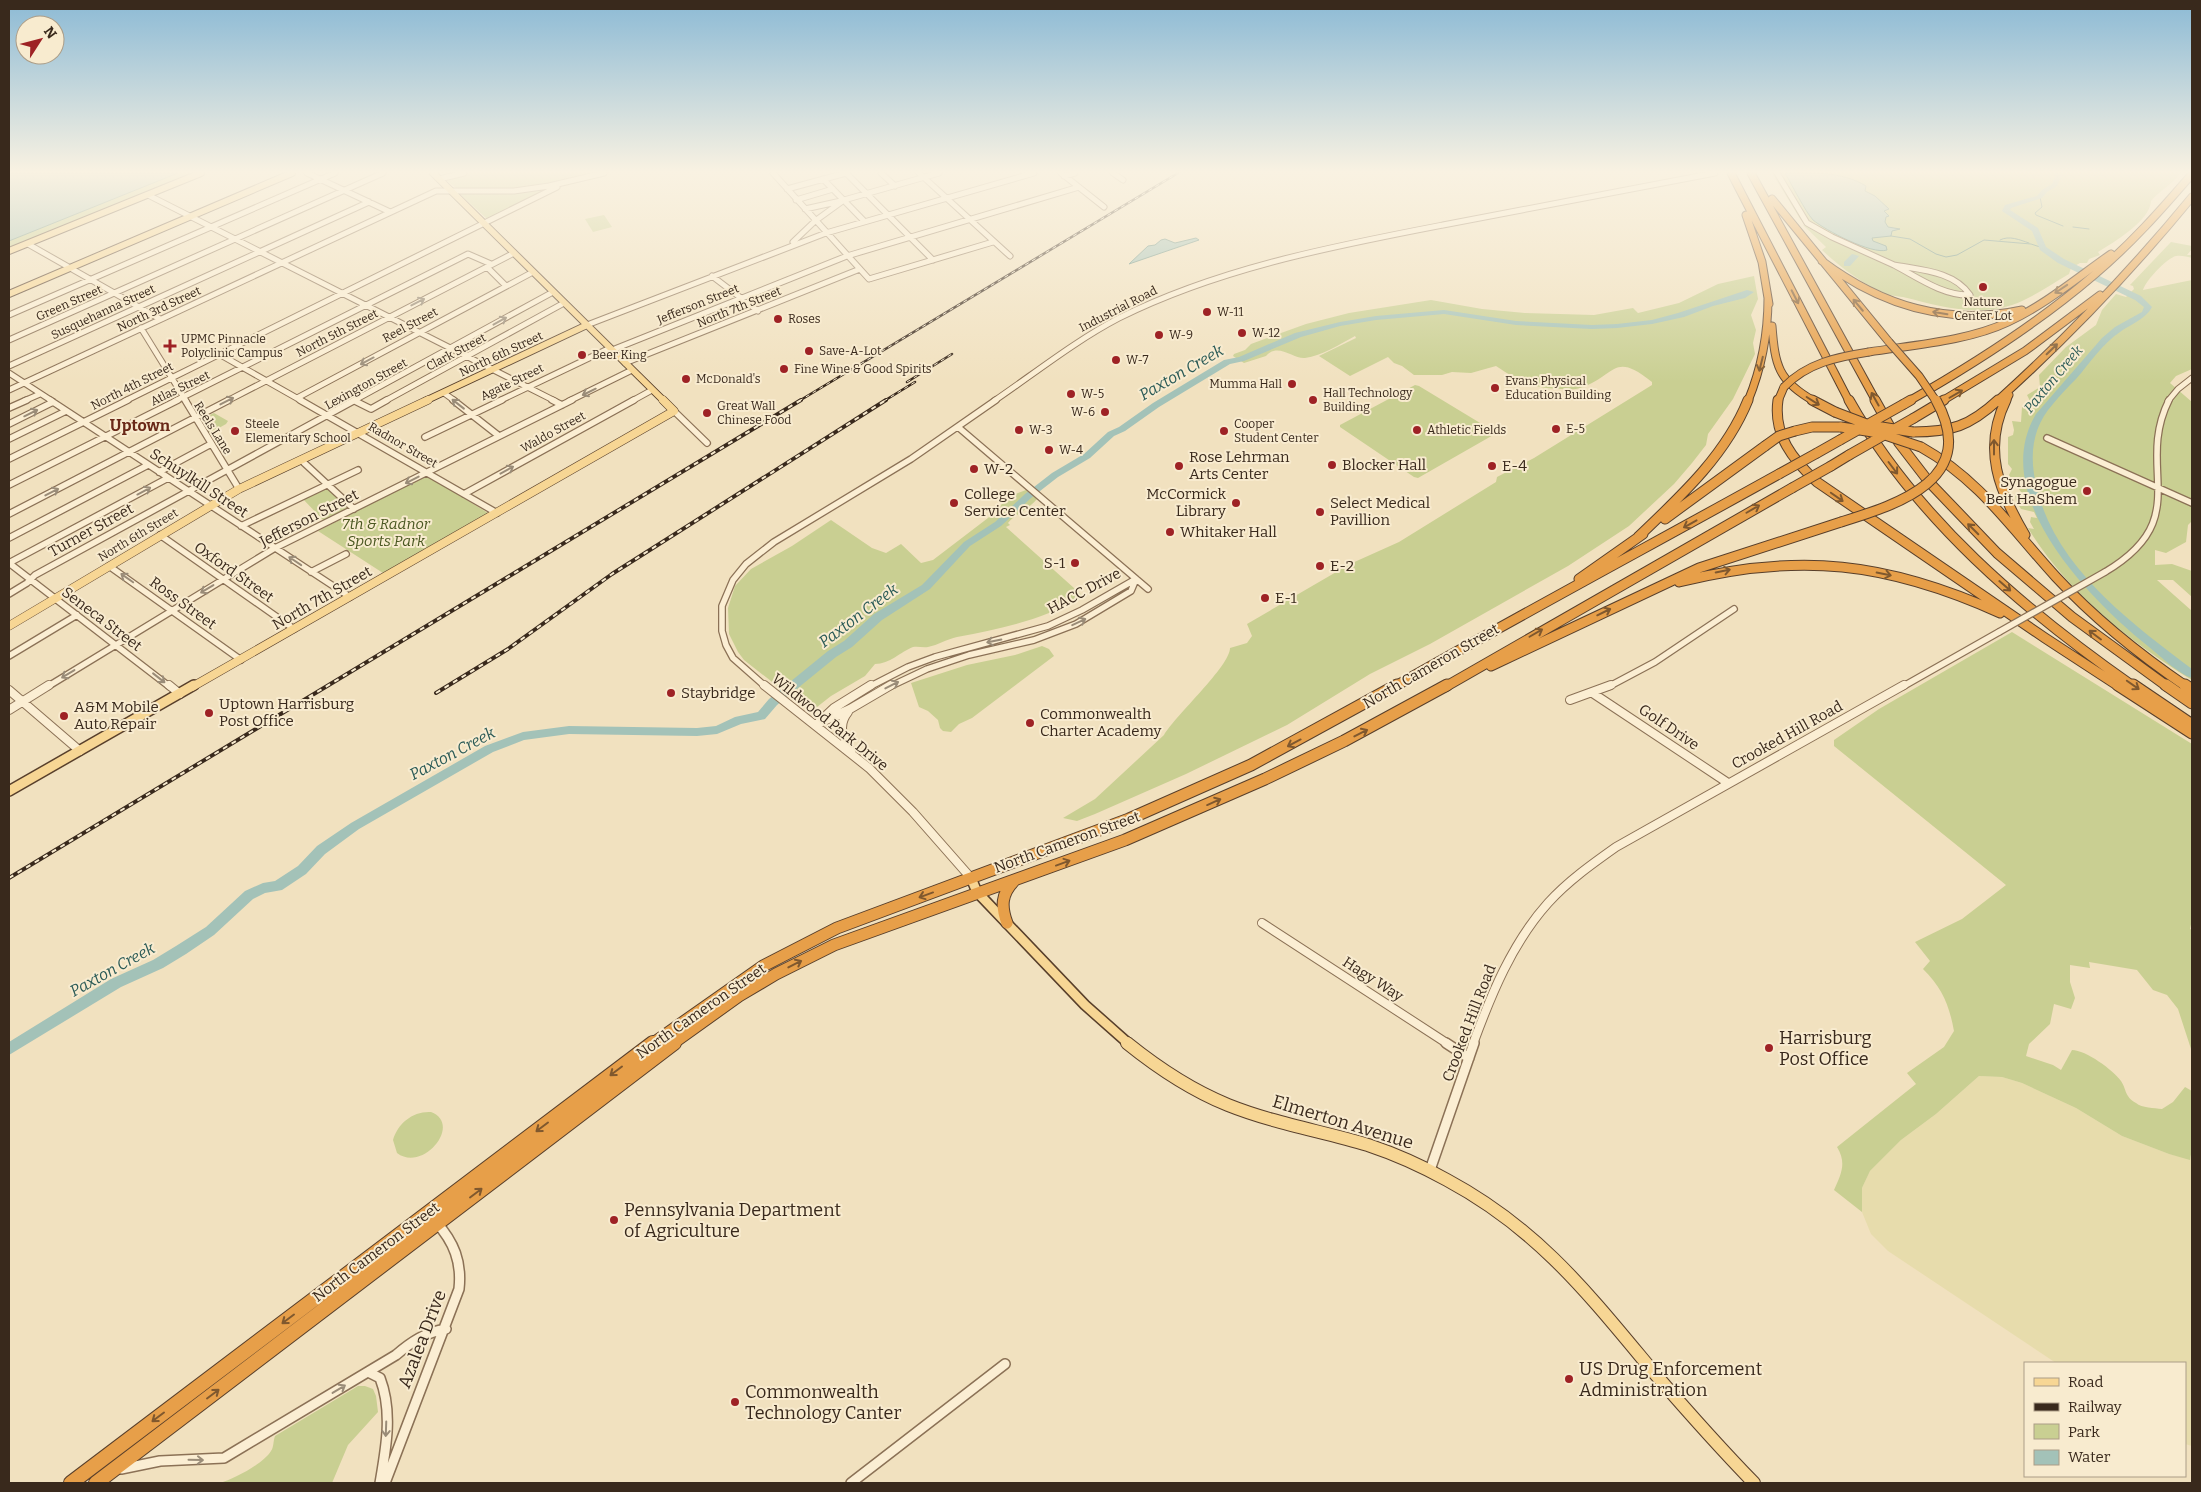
<svg xmlns="http://www.w3.org/2000/svg" width="2201" height="1492" font-family="Bitter,serif">
<style>
.farmland{fill:#e7dcac}
.green{fill:#c9cf92}
.water{fill:#a3c2b8;stroke:#699186}
.lines{fill:none;stroke-linecap:round;stroke-linejoin:round}
.stream{stroke:#699186;stroke-width:1}
.river{fill:#a3c2b8;fill-rule:evenodd}
.minor-far3-casing{stroke:#8b7156;stroke-width:7}
.minor-far2-casing{stroke:#8b7156;stroke-width:8}
.minor-far1-casing{stroke:#8b7156;stroke-width:10}
.minor-casing{stroke:#8b7156;stroke-width:12}
.major-far3-casing{stroke:#583f2b;stroke-width:8}
.major-far2-casing{stroke:#583f2b;stroke-width:9}
.major-far1-casing{stroke:#583f2b;stroke-width:12}
.major-casing{stroke:#583f2b;stroke-width:14}
.highway-far3-casing{stroke:#583f2b;stroke-width:9}
.highway-far2-casing{stroke:#583f2b;stroke-width:11}
.highway-far1-casing{stroke:#583f2b;stroke-width:13}
.highway-casing{stroke:#583f2b;stroke-width:16}
.minor-far3{stroke:#fbeed3;stroke-width:5}
.minor-far2{stroke:#fbeed3;stroke-width:5.5}
.minor-far1{stroke:#fbeed3;stroke-width:8}
.minor{stroke:#fbeed3;stroke-width:9}
.major-far3{stroke:#f7d694;stroke-width:6}
.major-far2{stroke:#f7d694;stroke-width:8}
.major-far1{stroke:#f7d694;stroke-width:9}
.major{stroke:#f7d694;stroke-width:12}
.highway-far3{stroke:#e79f49;stroke-width:7}
.highway-far2{stroke:#e79f49;stroke-width:9}
.highway-far1{stroke:#e79f49;stroke-width:11}
.highway{stroke:#e79f49;stroke-width:14}
.rail-far1-casing{stroke:#39291c;stroke-width:2.5}
.rail-casing{stroke:#39291c;stroke-width:4}
.rail-far1{stroke:#f8ebcf;stroke-width:1;stroke-dasharray:4;stroke-linecap:butt}
.rail{stroke:#f8ebcf;stroke-width:2;stroke-dasharray:5;stroke-linecap:butt}
.minor-bridge-casing{stroke:#8b7156;stroke-width:8;stroke-linecap:butt}
.highway-bridge-far1-casing{stroke:#583f2b;stroke-width:9;stroke-linecap:butt}
.highway-bridge-casing{stroke:#583f2b;stroke-width:11;stroke-linecap:butt}
.minor-bridge{stroke:#fbeed3;stroke-width:5.5}
.highway-bridge-far1{stroke:#e79f49;stroke-width:7}
.highway-bridge{stroke:#e79f49;stroke-width:9}
.oneway{stroke:#7f582e}
.oneway2{stroke:#9a8c78}
.poi-dot{fill:#9e2225;stroke:#f8ebcf;stroke-width:2}
.labels{text-anchor:middle;stroke-width:4;stroke-linejoin:round;paint-order:stroke}
.far-poi-label{font-size:12px;fill:#39291c;stroke:#f8ebcf;text-anchor:start}
.far-street-label{font-size:12px;fill:#39291c;stroke:#f8ebcf}
.far-water-label{font-size:14px;font-style:italic;fill:#2a5a56;stroke:#f8ebcf}
.poi-label{font-size:15px;fill:#39291c;stroke:#f8ebcf;text-anchor:start}
.street-label{font-size:15px;fill:#39291c;stroke:#f8ebcf}
.park-label{font-size:15px;font-style:italic;fill:#4a5721;stroke:#f8ebcf}
.water-label{font-size:16px;font-style:italic;fill:#2a5a56;stroke:#f8ebcf}
.far-district-label{font-size:16px;font-weight:bold;fill:#692818;stroke:#f8ebcf}
.near-poi-label{font-size:18px;fill:#39291c;stroke:#f8ebcf;text-anchor:start}
.near-street-label{font-size:18px;fill:#39291c;stroke:#f8ebcf}
</style>
<rect width="100%" height="100%" fill="#f1e1bf"/>
<!-- farmland -->
<path class="farmland" d="M 1979,1076 L 2002,1077 L 2022,1083 L 2076,1108 L 2122,1136 L 2169,1154 L 2190,1159 L 2192,1153 L 2192,1446 L 2185,1444 L 2185,1363 L 2056,1363 L 1888,1251 L 1871,1234 L 1862,1212 L 1862,1188 L 1870,1171 L 1901,1140 L 1936,1114 Z"/>
<!-- green -->
<path class="green" d="M 178,173 L 198,173 L 9,249 L 9,241 Z
M 467,173 L 597,173 L 564,181 L 498,190 L 456,188 L 445,179 Z
M 1772,173 L 2180,173 C 2172,185 2160,190 2151,201 C 2150,221 2114,242 2098,252 L 2100,255 L 2089,259 L 2087,263 L 2080,263 L 2071,268 L 2069,274 C 2050,285 2032,298 2012,305 C 1974,317 1940,306 1903,297 C 1897,296 1890,296 1884,293 C 1861,283 1840,267 1822,250 L 1826,247 L 1803,225 L 1806,226 L 1800,219 Z
M 551,188 L 487,219 L 460,194 L 487,194 Z
M 604,215 L 612,227 L 593,232 L 585,219 Z
M 2171,242 L 2192,246 L 2192,249 L 2187,255 L 2192,255 L 2192,258 C 2188,257 2181,255 2176,256 C 2167,258 2146,280 2143,290 L 2192,280 L 2192,369 L 2176,376 L 2170,383 L 2192,402 L 2192,521 L 2188,525 L 2186,542 L 2166,553 L 2155,550 L 2155,565 L 2172,564 L 2192,571 L 2192,597 L 2173,580 L 2157,580 L 2192,611 L 2192,680 C 2129,641 2067,592 2028,528 L 2034,529 L 2030,522 L 2031,517 L 2037,518 L 2034,512 L 2021,509 L 2016,501 L 2015,493 L 2021,492 L 2009,475 L 2012,469 L 2008,464 L 2008,437 L 2013,435 L 2014,430 L 2012,421 L 2021,422 L 2022,407 L 2031,403 L 2027,395 L 2040,387 L 2039,375 L 2066,347 L 2096,325 L 2102,310 L 2116,294 L 2126,297 L 2134,289 L 2133,286 L 2130,285 Z
M 1754,276 L 1758,299 L 1751,315 L 1756,330 L 1753,343 L 1755,354 L 1733,399 L 1708,434 L 1706,445 L 1692,463 L 1674,484 L 1629,526 L 1568,566 L 1430,644 L 1370,674 L 1287,725 L 1186,774 L 1095,814 L 1077,821 L 1063,818 L 1095,799 L 1164,735 C 1176,715 1230,666 1230,648 L 1247,643 L 1252,636 L 1247,624 L 1350,564 L 1399,542 L 1496,482 L 1497,477 L 1534,458 L 1652,385 L 1652,382 C 1613,350 1616,376 1580,388 C 1575,390 1567,389 1561,389 C 1532,388 1520,382 1496,366 L 1471,373 L 1452,372 L 1442,375 L 1414,375 L 1402,366 L 1394,363 L 1388,357 L 1350,376 L 1319,356 L 1356,338 L 1355,336 C 1340,344 1322,356 1305,358 C 1293,359 1278,342 1266,356 L 1244,363 L 1233,356 L 1234,354 L 1245,350 L 1251,344 L 1306,324 L 1349,313 L 1431,300 L 1482,309 L 1525,313 L 1594,315 L 1633,308 L 1638,313 L 1679,303 L 1718,284 Z
M 1415,385 L 1419,386 L 1495,432 L 1495,434 L 1418,478 L 1414,477 L 1340,427 L 1340,425 Z
M 214,413 L 228,421 L 226,424 L 210,433 L 202,419 Z
M 426,475 L 488,513 L 383,573 L 318,531 Z
M 326,486 L 350,508 L 324,521 L 302,498 Z
M 1026,490 L 1037,499 C 1028,510 1015,514 1008,523 L 1010,525 L 1006,527 L 1084,597 C 1041,620 1004,628 957,637 C 947,639 938,645 928,647 C 923,648 918,646 913,647 C 900,652 890,664 875,664 L 865,676 L 831,696 L 817,707 L 810,707 L 808,710 L 744,660 L 738,652 L 729,634 L 728,608 L 735,586 L 751,569 L 792,546 L 831,520 L 872,548 L 886,553 L 901,544 L 921,563 L 933,560 L 988,518 L 1010,496 Z
M 2012,632 L 2192,744 L 2192,920 L 2190,929 L 2192,930 L 2192,1052 L 2178,1009 L 2167,995 L 2153,990 L 2137,970 L 2089,962 L 2090,968 L 2070,965 L 2070,982 L 2075,998 L 2071,1009 L 2054,1004 L 2050,1024 L 2029,1044 L 2026,1056 L 2053,1065 L 2061,1070 L 2072,1050 C 2086,1050 2113,1070 2121,1081 C 2127,1090 2124,1096 2136,1103 C 2142,1108 2154,1108 2162,1109 L 2173,1102 L 2185,1087 L 2192,1091 L 2192,1149 L 2190,1160 L 2169,1154 L 2122,1136 L 2076,1108 L 2022,1083 L 2002,1077 L 1979,1076 L 1936,1114 L 1901,1140 L 1870,1171 L 1862,1188 L 1862,1212 L 1834,1190 C 1841,1174 1847,1163 1837,1147 L 1916,1084 L 1907,1073 L 1944,1047 L 1954,1031 C 1949,1004 1942,988 1923,969 L 1930,961 L 1915,942 L 1962,919 L 2006,885 L 1834,746 L 1834,740 L 1879,709 Z
M 1042,646 L 1049,649 L 1054,656 L 972,718 L 959,724 L 951,732 L 943,731 L 940,728 L 938,720 L 928,711 L 919,707 L 911,683 L 967,665 L 1015,655 Z
M 431,1112 C 463,1124 423,1173 397,1153 L 393,1140 C 398,1123 413,1111 431,1112 Z
M 358,1386 L 365,1386 L 373,1389 L 376,1396 L 378,1412 L 348,1445 L 332,1483 L 220,1483 C 234,1479 263,1464 271,1451 C 274,1447 273,1441 275,1436 Z"/>
<!-- water -->
<path class="water" d="M 9,173 L 178,173 L 9,241 Z
M 1785,173 C 1813,173 1841,171 1866,186 L 1865,191 L 1875,196 L 1889,209 L 1884,211 L 1889,216 L 1886,217 L 1885,222 L 1888,227 L 1900,229 L 1892,231 L 1891,236 L 1872,238 L 1873,241 L 1886,246 L 1887,250 C 1872,255 1825,230 1813,220 C 1805,211 1792,185 1785,173 Z
M 1196,238 L 1199,240 L 1129,264 L 1148,246 L 1155,245 L 1161,240 L 1165,239 L 1175,243 Z"/>
<g class="lines">
<!-- stream -->
<path class="stream" d="M 2040,197 L 2042,207 L 2035,213 L 2036,215 L 2063,226
M 2073,227 L 2089,229
M 1891,236 L 1910,239 L 1936,254 L 1946,257 L 1957,255 L 1984,240 L 2031,244 L 2043,248
M 2000,240 C 2009,235 2020,240 2029,243"/>
<!-- river -->
<path class="river" d="M 2054,173 L 2060,173 L 2061,177 L 2057,186 L 2047,192 L 2042,198 L 2011,208 L 2010,210 L 2038,228 L 2046,247 L 2064,259 L 2141,296 L 2152,307 C 2146,319 2131,324 2120,332 C 2102,344 2090,363 2076,379 C 2068,387 2060,395 2053,404 C 2035,424 2030,448 2034,474 C 2047,561 2127,620 2192,669 L 2192,678 C 2179,674 2160,656 2149,647 C 2090,600 1987,496 2036,414 L 2102,338 L 2115,327 L 2142,312 L 2144,307 L 2135,300 L 2058,263 L 2040,250 L 2032,231 L 2002,211 L 2005,205 L 2037,196 L 2042,190 L 2052,184 L 2055,177 Z
M 1852,254 L 1859,256 L 1850,266 L 1844,266 L 1844,262 Z
M 1747,290 L 1754,292 L 1745,298 L 1713,306 L 1684,317 L 1652,324 L 1617,328 L 1592,329 L 1516,325 L 1444,314 L 1376,320 L 1340,326 L 1301,337 L 1244,361 L 1230,364 L 1159,407 L 1125,431 L 1114,436 L 1090,458 L 1058,477 L 1031,498 L 1001,526 L 970,546 L 930,589 L 882,620 L 852,647 L 836,657 L 777,705 L 765,719 L 741,724 L 717,734 L 697,736 L 569,734 L 524,740 L 493,752 L 359,829 L 325,854 L 306,874 L 282,890 L 265,893 L 253,899 L 214,935 L 186,954 L 163,968 L 121,987 L 9,1055 L 9,1042 L 111,979 L 153,960 L 176,946 L 206,927 L 245,891 L 263,883 L 275,881 L 298,866 L 317,846 L 351,823 L 485,746 L 523,732 L 569,726 L 697,728 L 716,726 L 735,717 L 758,712 L 769,699 L 828,651 L 844,641 L 874,614 L 922,585 L 964,542 L 995,522 L 1025,494 L 1052,473 L 1084,454 L 1108,432 L 1119,427 L 1153,403 L 1224,360 L 1239,357 L 1295,333 L 1340,322 L 1376,316 L 1444,310 L 1516,321 L 1592,325 L 1617,324 L 1652,320 L 1678,313 Z"/>
<defs>
<path id="minor-far3" d="M 307,173 L 390,212
M 773,173 L 869,279 L 993,242
M 846,173 L 933,260
M 881,173 L 895,186
M 919,173 L 1010,256
M 1061,173 L 1104,207
M 1113,173 L 1123,180
M 1777,173 L 1807,223 L 1832,237 L 1894,265
M 1064,176 L 1075,173
M 439,179 L 464,173
M 823,179 L 864,221
M 787,189 L 846,173
M 148,195 L 555,401
M 796,200 L 833,189
M 805,209 L 841,201
M 793,242 L 815,221 L 844,200 L 939,173
M 28,244 L 160,319
M 1894,265 C 1920,270 1954,271 1970,295 C 1943,296 1917,277 1894,265 Z
M 487,267 L 506,286
M 712,276 L 758,311
M 9,315 L 335,173
M 587,325 L 826,233 L 1034,173
M 141,328 L 186,401
M 9,340 L 383,173
M 612,350 L 847,256 L 1079,187
M 219,354 L 302,401
M 625,363 L 860,269
M 9,366 L 369,202
M 9,373 L 52,401
M 9,390 L 436,191 L 514,191 L 549,186 L 604,173
M 444,393 L 455,401
M 297,398 L 533,272
M 24,401 L 40,394
M 125,401 L 557,187
M 175,401 L 468,254 L 491,264
M 227,401 L 514,253
M 353,401 L 553,292
M 385,401 L 564,303
M 499,401 L 610,348
M 569,401 L 632,370
M 632,401 L 652,390
M 994,401 C 1035,373 1075,341 1119,318 C 1219,268 1334,246 1443,225 C 1534,208 1624,190 1715,173
M 2168,401 L 2178,389 L 2192,378"/>
<path id="minor-far2" d="M 50,400 L 350,597
M 185,400 L 239,489
M 300,400 L 497,513
M 453,400 L 499,436
M 552,400 L 562,405
M 355,401 L 371,409 L 387,400
M 9,408 L 27,400
M 674,411 L 707,443
M 9,424 L 53,402
M 958,427 L 1148,589
M 425,437 L 502,400
M 2047,438 L 2192,503
M 9,439 L 66,411
M 9,459 L 128,400
M 301,460 L 354,509
M 159,472 L 211,444
M 9,485 L 178,400
M 464,494 L 634,400
M 9,514 L 229,400
M 241,526 L 358,470
M 160,535 L 294,629
M 9,538 L 148,465
M 9,563 L 170,687
M 9,563 L 168,478
M 109,566 L 241,660
M 311,572 L 346,554
M 2105,572 C 2196,518 2134,470 2169,400
M 9,594 L 27,583 L 35,575 L 355,400
M 9,656 L 77,615
M 47,687 L 275,548 L 572,400
M 766,687 L 733,658 L 726,645 L 722,631 L 722,606 L 733,580 L 746,564 L 774,542 L 911,459 L 996,400
M 869,687 L 908,667 L 935,657 L 1048,626 L 1082,610 L 1136,579
M 889,687 L 927,669 L 969,655 L 1034,640 L 1076,624 L 1131,591 L 1136,579
M 1608,687 L 1655,662 L 1734,609
M 1902,687 L 1999,632"/>
<path id="minor-far1" d="M 169,685 L 180,694
M 764,685 L 869,768 L 913,812 L 971,878
M 9,690 L 80,751
M 1594,694 L 1728,783
M 1570,700 L 1611,685
M 9,710 L 49,685
M 848,712 C 837,726 843,737 851,751
M 815,725 L 850,709 L 891,685
M 816,725 L 834,708 L 871,685
M 1262,923 L 1448,1044
M 1473,1044 C 1491,995 1512,943 1548,903 C 1568,881 1592,864 1616,847 L 1904,685"/>
<path id="minor" d="M 1446,1043 L 1469,1058
M 1430,1170 L 1474,1043
M 368,1372 L 380,1378 C 393,1412 386,1448 380,1483
M 121,1469 L 160,1461 L 224,1458 L 396,1355 C 411,1342 426,1332 446,1329
M 385,1483 L 459,1289 C 462,1262 454,1242 436,1222
M 851,1483 L 1005,1364"/>
<path id="major-far3" d="M 433,173 L 664,401
M 9,251 L 201,173
M 9,294 L 292,173
M 425,401 L 587,325"/>
<path id="major-far2" d="M 9,626 L 239,489 L 428,400
M 192,687 L 674,411 L 663,400"/>
<path id="major-far1" d="M 9,791 L 194,685
M 971,878 L 977,892 L 1085,1005 L 1129,1044"/>
<path id="major" d="M 1127,1043 C 1158,1068 1191,1090 1228,1105 C 1273,1123 1321,1131 1368,1145 C 1395,1154 1422,1166 1447,1180 C 1540,1230 1590,1296 1656,1375 C 1688,1412 1720,1448 1754,1483"/>
<path id="highway-far3" d="M 1731,173 L 1849,401
M 1751,173 L 1876,401
M 1772,199 L 1889,342
M 1746,215 L 1762,262 L 1769,304
M 1822,261 C 1882,306 1947,326 2022,310
M 1772,326 C 1775,365 1778,381 1814,401
M 1869,352 C 1913,345 1968,341 2008,322 C 2045,305 2078,277 2111,254
M 1748,401 C 1762,367 1768,335 1768,298
M 1778,401 L 1784,387
M 1909,401 C 1974,364 2037,324 2094,275 C 2130,245 2161,210 2192,174
M 1942,401 L 2025,351 L 2100,295
M 1997,401 C 2067,338 2132,270 2192,197
M 2006,401 L 2009,395"/>
<path id="highway-far2" d="M 1778,400 C 1773,435 1793,460 1817,482 L 2045,638 L 2120,687
M 1812,400 L 1835,412
M 1849,400 C 1916,519 2024,610 2134,687
M 1875,400 L 1899,443 L 1929,482 L 1997,553 L 2072,617 L 2168,687
M 2006,400 C 1982,449 1999,491 2025,535
M 1904,404 L 1911,400
M 1914,418 L 1944,400
M 1795,431 L 1812,427 L 1841,427
M 1913,432 C 1951,432 1970,426 1998,400
M 1921,447 C 1980,480 2012,529 2056,577 C 2095,619 2140,655 2187,687
M 1817,453 L 1840,440
M 1831,466 L 1849,455
M 1665,519 L 1765,446
M 1638,537 C 1680,497 1726,455 1748,400
M 1579,579 L 1643,534
M 1679,582 C 1799,552 1887,562 2000,613
M 1491,666 L 1699,568 L 1841,522
M 1394,687 C 1522,614 1651,545 1779,474
M 1445,687 L 1792,488"/>
<path id="highway-far1" d="M 2118,685 L 2192,733
M 2133,685 L 2192,725
M 2166,685 L 2192,703
M 2185,685 L 2192,690
M 1007,923 C 1001,907 1001,894 1014,881
M 652,1044 L 763,966 L 837,928 L 1129,819 L 1251,765 L 1397,685
M 672,1044 L 739,996 L 776,974 L 834,945 L 1125,840 L 1265,779 L 1344,741 L 1447,685"/>
<path id="highway" d="M 71,1483 L 653,1043
M 96,1483 L 674,1043"/>
</defs>
<!-- minor-far3 casing -->
<use href="#minor-far3" class="minor-far3-casing"/>
<!-- minor-far2 casing -->
<use href="#minor-far2" class="minor-far2-casing"/>
<!-- minor-far1 casing -->
<use href="#minor-far1" class="minor-far1-casing"/>
<!-- minor casing -->
<use href="#minor" class="minor-casing"/>
<!-- major-far3 casing -->
<use href="#major-far3" class="major-far3-casing"/>
<!-- major-far2 casing -->
<use href="#major-far2" class="major-far2-casing"/>
<!-- major-far1 casing -->
<use href="#major-far1" class="major-far1-casing"/>
<!-- major casing -->
<use href="#major" class="major-casing"/>
<!-- highway-far3 casing -->
<use href="#highway-far3" class="highway-far3-casing"/>
<!-- highway-far2 casing -->
<use href="#highway-far2" class="highway-far2-casing"/>
<!-- highway-far1 casing -->
<use href="#highway-far1" class="highway-far1-casing"/>
<!-- highway casing -->
<use href="#highway" class="highway-casing"/>
<!-- minor-far3 -->
<use href="#minor-far3" class="minor-far3"/>
<!-- minor-far2 -->
<use href="#minor-far2" class="minor-far2"/>
<!-- minor-far1 -->
<use href="#minor-far1" class="minor-far1"/>
<!-- minor -->
<use href="#minor" class="minor"/>
<!-- major-far3 -->
<use href="#major-far3" class="major-far3"/>
<!-- major-far2 -->
<use href="#major-far2" class="major-far2"/>
<!-- major-far1 -->
<use href="#major-far1" class="major-far1"/>
<!-- major -->
<use href="#major" class="major"/>
<!-- highway-far3 -->
<use href="#highway-far3" class="highway-far3"/>
<!-- highway-far2 -->
<use href="#highway-far2" class="highway-far2"/>
<!-- highway-far1 -->
<use href="#highway-far1" class="highway-far1"/>
<!-- highway -->
<use href="#highway" class="highway"/>
<defs>
<path id="rail-far1" d="M 907,382 L 952,354
M 799,401 L 1178,173
M 884,401 L 915,382"/>
<path id="rail" d="M 436,693 L 508,649 L 612,574 L 886,400
M 9,878 L 801,400"/>
</defs>
<!-- rail-far1 casing -->
<use href="#rail-far1" class="rail-far1-casing"/>
<!-- rail casing -->
<use href="#rail" class="rail-casing"/>
<!-- rail-far1 -->
<use href="#rail-far1" class="rail-far1"/>
<!-- rail -->
<use href="#rail" class="rail"/>
<defs>
<path id="minor-bridge" d="M 1999,632 L 2105,572"/>
<path id="highway-bridge-far1" d="M 1889,342 L 1919,376 L 1936,401
M 1784,387 C 1807,363 1837,357 1869,352"/>
<path id="highway-bridge" d="M 1835,412 L 1869,425 L 1913,432
M 1841,427 L 1879,433 L 1921,447
M 1840,440 L 1904,404
M 1765,446 L 1779,436 L 1795,431
M 1849,455 L 1914,418
M 1779,474 L 1817,453
M 1792,488 L 1831,466
M 1841,522 C 1899,504 1980,479 1936,400"/>
</defs>
<!-- minor-bridge casing -->
<use href="#minor-bridge" class="minor-bridge-casing"/>
<!-- highway-bridge-far1 casing -->
<use href="#highway-bridge-far1" class="highway-bridge-far1-casing"/>
<!-- highway-bridge casing -->
<use href="#highway-bridge" class="highway-bridge-casing"/>
<!-- minor-bridge -->
<use href="#minor-bridge" class="minor-bridge"/>
<!-- highway-bridge-far1 -->
<use href="#highway-bridge-far1" class="highway-bridge-far1"/>
<!-- highway-bridge -->
<use href="#highway-bridge" class="highway-bridge"/>
</g>
<!-- one-way arrows -->
<defs><path id="oneway-shaft" d="M-6 0H5M1.5-3L5.5 0L1.5 3" fill="none" stroke-width="1.6" stroke-linecap="round" stroke-linejoin="round" transform="scale(1.25)"/></defs>
<g class="oneway">
<use href="#oneway-shaft" transform="translate(2061 289) rotate(146)"/>
<use href="#oneway-shaft" transform="translate(1795 297) rotate(63)"/>
<use href="#oneway-shaft" transform="translate(1858 305) rotate(-130)"/>
<use href="#oneway-shaft" transform="translate(1940 313) rotate(-171)"/>
<use href="#oneway-shaft" transform="translate(2052 349) rotate(-44)"/>
<use href="#oneway-shaft" transform="translate(1761 364) rotate(104)"/>
<use href="#oneway-shaft" transform="translate(1956 394) rotate(-30)"/>
<use href="#oneway-shaft" transform="translate(1875 399) rotate(-119)"/>
<use href="#oneway-shaft" transform="translate(1813 401) rotate(32)"/>
<use href="#oneway-shaft" transform="translate(1994 447) rotate(-90)"/>
<use href="#oneway-shaft" transform="translate(1893 468) rotate(53)"/>
<use href="#oneway-shaft" transform="translate(1837 497) rotate(35)"/>
<use href="#oneway-shaft" transform="translate(1753 509) rotate(-30)"/>
<use href="#oneway-shaft" transform="translate(1690 524) rotate(151)"/>
<use href="#oneway-shaft" transform="translate(1973 529) rotate(-135)"/>
<use href="#oneway-shaft" transform="translate(1723 571) rotate(-11)"/>
<use href="#oneway-shaft" transform="translate(1884 574) rotate(11)"/>
<use href="#oneway-shaft" transform="translate(2005 586) rotate(41)"/>
<use href="#oneway-shaft" transform="translate(1604 612) rotate(-26)"/>
<use href="#oneway-shaft" transform="translate(1536 633) rotate(-30)"/>
<use href="#oneway-shaft" transform="translate(2095 635) rotate(-143)"/>
<use href="#oneway-shaft" transform="translate(2133 685) rotate(35)"/>
<use href="#oneway-shaft" transform="translate(1361 733) rotate(-27)"/>
<use href="#oneway-shaft" transform="translate(1294 743) rotate(152)"/>
<use href="#oneway-shaft" transform="translate(1214 802) rotate(-24)"/>
<use href="#oneway-shaft" transform="translate(1063 863) rotate(-20)"/>
<use href="#oneway-shaft" transform="translate(926 895) rotate(160)"/>
<use href="#oneway-shaft" transform="translate(795 964) rotate(-27)"/>
<use href="#oneway-shaft" transform="translate(616 1071) rotate(143)"/>
<use href="#oneway-shaft" transform="translate(542 1127) rotate(143)"/>
<use href="#oneway-shaft" transform="translate(476 1193) rotate(-37)"/>
<use href="#oneway-shaft" transform="translate(288 1319) rotate(143)"/>
<use href="#oneway-shaft" transform="translate(213 1394) rotate(-37)"/>
<use href="#oneway-shaft" transform="translate(158 1417) rotate(143)"/>
</g>
<g class="oneway2">
<use href="#oneway-shaft" transform="translate(418 302) rotate(-27)"/>
<use href="#oneway-shaft" transform="translate(500 321) rotate(-29)"/>
<use href="#oneway-shaft" transform="translate(367 361) rotate(152)"/>
<use href="#oneway-shaft" transform="translate(589 392) rotate(154)"/>
<use href="#oneway-shaft" transform="translate(227 401) rotate(-27)"/>
<use href="#oneway-shaft" transform="translate(458 404) rotate(-142)"/>
<use href="#oneway-shaft" transform="translate(31 413) rotate(-26)"/>
<use href="#oneway-shaft" transform="translate(507 470) rotate(-29)"/>
<use href="#oneway-shaft" transform="translate(412 480) rotate(153)"/>
<use href="#oneway-shaft" transform="translate(144 491) rotate(-28)"/>
<use href="#oneway-shaft" transform="translate(52 492) rotate(-27)"/>
<use href="#oneway-shaft" transform="translate(295 561) rotate(-146)"/>
<use href="#oneway-shaft" transform="translate(127 578) rotate(-145)"/>
<use href="#oneway-shaft" transform="translate(207 589) rotate(149)"/>
<use href="#oneway-shaft" transform="translate(1079 622) rotate(-25)"/>
<use href="#oneway-shaft" transform="translate(994 641) rotate(168)"/>
<use href="#oneway-shaft" transform="translate(68 674) rotate(149)"/>
<use href="#oneway-shaft" transform="translate(159 678) rotate(38)"/>
<use href="#oneway-shaft" transform="translate(892 685) rotate(-27)"/>
<use href="#oneway-shaft" transform="translate(339 1389) rotate(-31)"/>
<use href="#oneway-shaft" transform="translate(386 1429) rotate(92)"/>
<use href="#oneway-shaft" transform="translate(196 1460) rotate(1)"/>
</g>
<!-- sky -->
<linearGradient id="sky" x2="0" y2="1"><stop stop-color="#8cbad5"/><stop offset="0.45" stop-color="#f9f2e2"/><stop offset="1" stop-color="#f9f2e2" stop-opacity="0"/></linearGradient>
<rect width="2201" height="382" fill="url(#sky)"/>
<!-- markers -->
<g class="poi-dot">
<circle cx="1983" cy="287" r="5"/>
<circle cx="1207" cy="312" r="5"/>
<circle cx="778" cy="319" r="5"/>
<circle cx="1242" cy="333" r="5"/>
<circle cx="1159" cy="335" r="5"/>
<path d="M167.5 338.5h5v5h5v5h-5v5h-5v-5h-5v-5h5z"/>
<circle cx="809" cy="351" r="5"/>
<circle cx="582" cy="355" r="5"/>
<circle cx="1116" cy="360" r="5"/>
<circle cx="784" cy="369" r="5"/>
<circle cx="686" cy="379" r="5"/>
<circle cx="1292" cy="384" r="5"/>
<circle cx="1495" cy="388" r="5"/>
<circle cx="1071" cy="394" r="5"/>
<circle cx="1313" cy="400" r="5"/>
<circle cx="1105" cy="412" r="5"/>
<circle cx="707" cy="413" r="5"/>
<circle cx="1556" cy="429" r="5"/>
<circle cx="1019" cy="430" r="5"/>
<circle cx="1417" cy="430" r="5"/>
<circle cx="235" cy="431" r="5"/>
<circle cx="1224" cy="431" r="5"/>
<circle cx="1049" cy="450" r="5"/>
<circle cx="1332" cy="465" r="5"/>
<circle cx="1179" cy="466" r="5"/>
<circle cx="1492" cy="466" r="5"/>
<circle cx="974" cy="469" r="5"/>
<circle cx="2087" cy="491" r="5"/>
<circle cx="954" cy="503" r="5"/>
<circle cx="1236" cy="503" r="5"/>
<circle cx="1320" cy="512" r="5"/>
<circle cx="1170" cy="532" r="5"/>
<circle cx="1075" cy="563" r="5"/>
<circle cx="1320" cy="566" r="5"/>
<circle cx="1265" cy="598" r="5"/>
<circle cx="671" cy="693" r="5"/>
<circle cx="209" cy="713" r="5"/>
<circle cx="64" cy="716" r="5"/>
<circle cx="1030" cy="723" r="5"/>
<circle cx="1769" cy="1048" r="5"/>
<circle cx="614" cy="1220" r="5"/>
<circle cx="1569" cy="1379" r="5"/>
<circle cx="735" cy="1402" r="5"/>
</g>
<g class="labels">
<!-- far-poi labels -->
<g class="far-poi-label">
<text x="1983" y="306" text-anchor="middle">Nature<tspan x="1983" dy="14">Center Lot</tspan></text>
<text x="1217" y="316">W-11</text>
<text x="788" y="323">Roses</text>
<text x="1252" y="337">W-12</text>
<text x="1169" y="339">W-9</text>
<text x="181" y="343">UPMC Pinnacle<tspan x="181" dy="14">Polyclinic Campus</tspan></text>
<text x="819" y="355">Save-A-Lot</text>
<text x="592" y="359">Beer King</text>
<text x="1126" y="364">W-7</text>
<text x="794" y="373">Fine Wine &amp; Good Spirits</text>
<text x="696" y="383">McDonald's</text>
<text x="1505" y="385">Evans Physical<tspan x="1505" dy="14">Education Building</tspan></text>
<text x="1282" y="388" text-anchor="end">Mumma Hall</text>
<text x="1323" y="397">Hall Technology<tspan x="1323" dy="14">Building</tspan></text>
<text x="1081" y="398">W-5</text>
<text x="717" y="410">Great Wall<tspan x="717" dy="14">Chinese Food</tspan></text>
<text x="1095" y="416" text-anchor="end">W-6</text>
<text x="245" y="428">Steele<tspan x="245" dy="14">Elementary School</tspan></text>
<text x="1234" y="428">Cooper<tspan x="1234" dy="14">Student Center</tspan></text>
<text x="1566" y="433">E-5</text>
<text x="1029" y="434">W-3</text>
<text x="1427" y="434">Athletic Fields</text>
<text x="1059" y="454">W-4</text>
</g>
<!-- far-street labels -->
<g class="far-street-label">
<text transform="translate(69 303) rotate(-24)" y="4">Green Street</text>
<text transform="translate(698 304) rotate(-22)" y="4">Jefferson Street</text>
<text transform="translate(739 307) rotate(-22)" y="4">North 7th Street</text>
<text transform="translate(159 309) rotate(-25)" y="4">North 3rd Street</text>
<text transform="translate(1118 309) rotate(-27)" y="4">Industrial Road</text>
<text transform="translate(103 312) rotate(-25)" y="4">Susquehanna Street</text>
<text transform="translate(410 325) rotate(-28)" y="4">Reel Street</text>
<text transform="translate(337 333) rotate(-27)" y="4">North 5th Street</text>
<text transform="translate(456 352) rotate(-28)" y="4">Clark Street</text>
<text transform="translate(501 354) rotate(-25)" y="4">North 6th Street</text>
<text transform="translate(512 382) rotate(-26)" y="4">Agate Street</text>
<text transform="translate(366 384) rotate(-29)" y="4">Lexington Street</text>
<text transform="translate(132 386) rotate(-27)" y="4">North 4th Street</text>
<text transform="translate(180 388) rotate(-26)" y="4">Atlas Street</text>
<text transform="translate(213 428) rotate(58)" y="4">Reels Lane</text>
<text transform="translate(553 432) rotate(-29)" y="4">Waldo Street</text>
<text transform="translate(403 445) rotate(30)" y="4">Radnor Street</text>
<text transform="translate(138 535) rotate(-31)" y="4">North 6th Street</text>
</g>
<!-- far-water labels -->
<g class="far-water-label">
<text transform="translate(2053 379) rotate(-50)" y="5">Paxton Creek</text>
</g>
<!-- poi labels -->
<g class="poi-label">
<text x="1189" y="462">Rose Lehrman<tspan x="1189" dy="17">Arts Center</tspan></text>
<text x="1342" y="470">Blocker Hall</text>
<text x="1502" y="471">E-4</text>
<text x="984" y="474">W-2</text>
<text x="2077" y="487" text-anchor="end">Synagogue<tspan x="2077" dy="17">Beit HaShem</tspan></text>
<text x="964" y="499">College<tspan x="964" dy="17">Service Center</tspan></text>
<text x="1226" y="499" text-anchor="end">McCormick<tspan x="1226" dy="17">Library</tspan></text>
<text x="1330" y="508">Select Medical<tspan x="1330" dy="17">Pavillion</tspan></text>
<text x="1180" y="537">Whitaker Hall</text>
<text x="1065" y="568" text-anchor="end">S-1</text>
<text x="1330" y="571">E-2</text>
<text x="1275" y="603">E-1</text>
<text x="681" y="698">Staybridge</text>
<text x="219" y="709">Uptown Harrisburg<tspan x="219" dy="17">Post Office</tspan></text>
<text x="74" y="712">A&amp;M Mobile<tspan x="74" dy="17">Auto Repair</tspan></text>
<text x="1040" y="719">Commonwealth<tspan x="1040" dy="17">Charter Academy</tspan></text>
</g>
<!-- street labels -->
<g class="street-label">
<text transform="translate(199 483) rotate(33)" y="5">Schuylkill Street</text>
<text transform="translate(309 518) rotate(-27)" y="5">Jefferson Street</text>
<text transform="translate(91 530) rotate(-29)" y="5">Turner Street</text>
<text transform="translate(234 572) rotate(35)" y="5">Oxford Street</text>
<text transform="translate(1084 591) rotate(-28)" y="5">HACC Drive</text>
<text transform="translate(322 598) rotate(-30)" y="5">North 7th Street</text>
<text transform="translate(183 603) rotate(36)" y="5">Ross Street</text>
<text transform="translate(102 619) rotate(37)" y="5">Seneca Street</text>
<text transform="translate(1431 666) rotate(-30)" y="5">North Cameron Street</text>
<text transform="translate(830 722) rotate(39)" y="5">Wildwood Park Drive</text>
<text transform="translate(1669 727) rotate(34)" y="5">Golf Drive</text>
<text transform="translate(1787 735) rotate(-29)" y="5">Crooked Hill Road</text>
<text transform="translate(1067 842) rotate(-20)" y="5">North Cameron Street</text>
<text transform="translate(1373 979) rotate(33)" y="5">Hagy Way</text>
<text transform="translate(701 1011) rotate(-35)" y="5">North Cameron Street</text>
<text transform="translate(1469 1023) rotate(-69)" y="5">Crooked Hill Road</text>
<text transform="translate(376 1252) rotate(-37)" y="5">North Cameron Street</text>
</g>
<!-- park labels -->
<g class="park-label">
<text x="386" y="529">7th &amp; Radnor<tspan x="386" dy="17">Sports Park</tspan></text>
</g>
<!-- water labels -->
<g class="water-label">
<text transform="translate(1181 372) rotate(-30)" y="6">Paxton Creek</text>
<text transform="translate(858 615) rotate(-37)" y="6">Paxton Creek</text>
<text transform="translate(452 753) rotate(-28)" y="6">Paxton Creek</text>
<text transform="translate(112 969) rotate(-29)" y="6">Paxton Creek</text>
</g>
<!-- far-district labels -->
<g class="far-district-label">
<text x="140" y="431">Uptown</text>
</g>
<!-- near-poi labels -->
<g class="near-poi-label">
<text x="1779" y="1044">Harrisburg<tspan x="1779" dy="21">Post Office</tspan></text>
<text x="624" y="1216">Pennsylvania Department<tspan x="624" dy="21">of Agriculture</tspan></text>
<text x="1579" y="1375">US Drug Enforcement<tspan x="1579" dy="21">Administration</tspan></text>
<text x="745" y="1398">Commonwealth<tspan x="745" dy="21">Technology Canter</tspan></text>
</g>
<!-- near-street labels -->
<g class="near-street-label">
<text transform="translate(1343 1122) rotate(17)" y="6">Elmerton Avenue</text>
<text transform="translate(422 1339) rotate(-69)" y="6">Azalea Drive</text>
</g>
</g>
<!-- border -->
<rect width="2201" height="1492" fill="none" stroke="#39291c" stroke-width="20"/>
<!-- legend -->
<rect x="2024" y="1362" width="162" height="115" fill="#f8ebcf" stroke="#ac9d87"/>
<rect x="2034" y="1378" width="25" height="8" fill="#f7d694" stroke="#ac9d87"/>
<text x="2068" y="1387" font-size="15" fill="#39291c">Road</text>
<rect x="2034" y="1403" width="25" height="8" fill="#39291c" stroke="#ac9d87"/>
<text x="2068" y="1412" font-size="15" fill="#39291c">Railway</text>
<rect x="2034" y="1424" width="25" height="15" fill="#c9cf92" stroke="#ac9d87"/>
<text x="2068" y="1437" font-size="15" fill="#39291c">Park</text>
<rect x="2034" y="1450" width="25" height="15" fill="#a3c2b8" stroke="#ac9d87"/>
<text x="2068" y="1462" font-size="15" fill="#39291c">Water</text>
<!-- north arrow -->
<g transform="translate(40 40) rotate(54)"><circle r="24" fill="#f8ebcf" stroke="#ac9d87"/>
<path d="M0-4L9 19L0 12L-9 19Z" fill="#9e2225"/>
<text y="-8" font-size="14" font-weight="bold" text-anchor="middle" fill="#39291c">N</text>
</g>
</svg>
